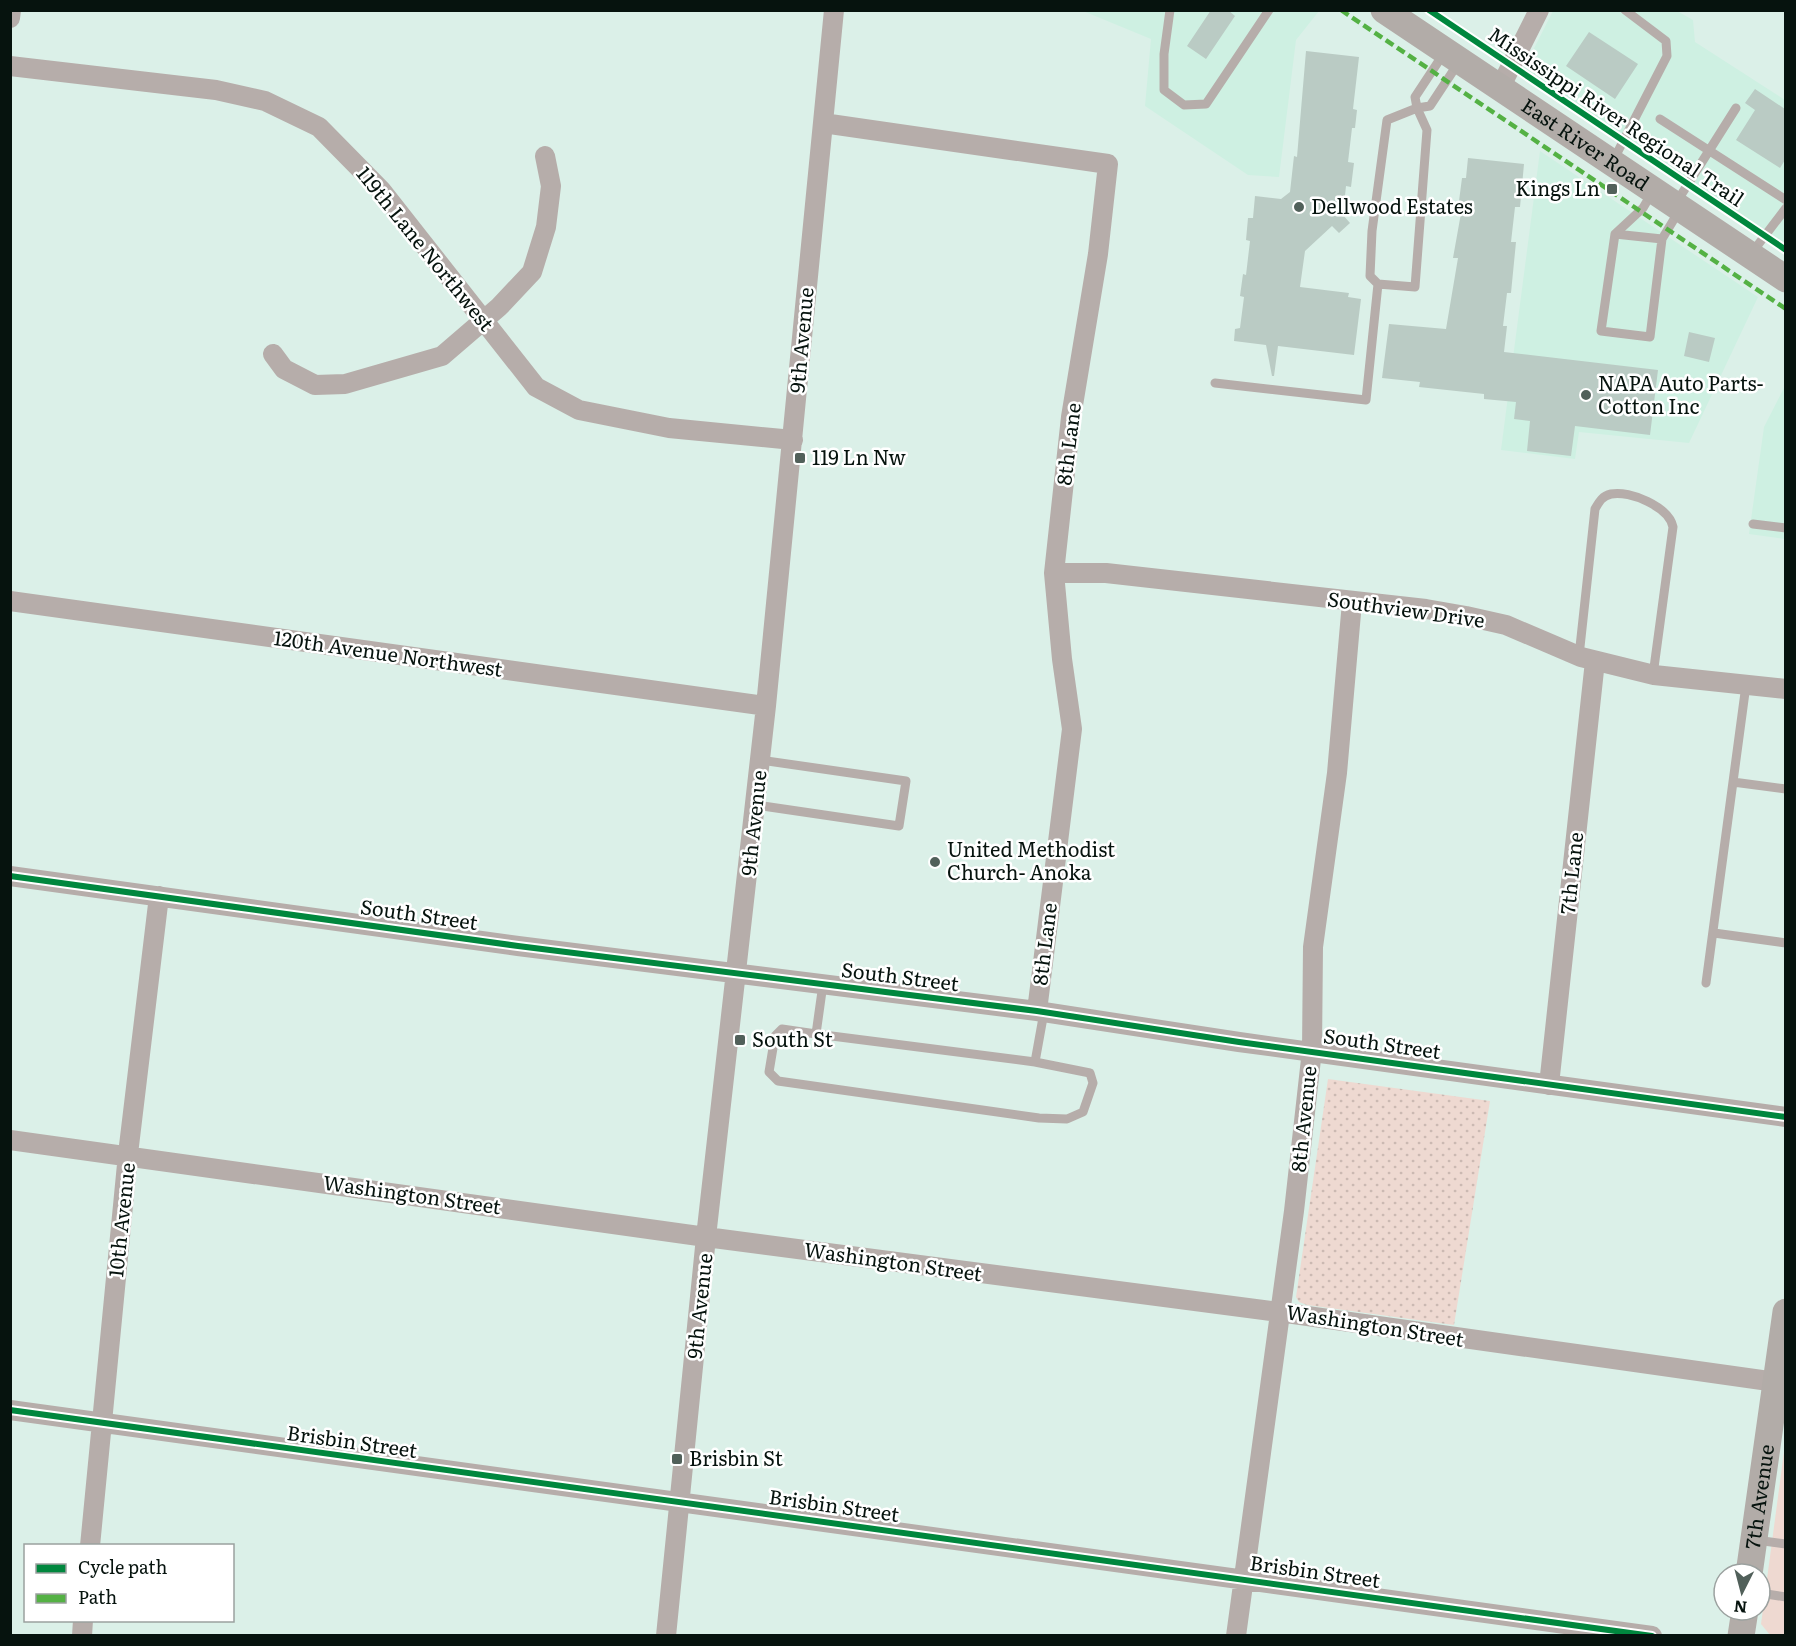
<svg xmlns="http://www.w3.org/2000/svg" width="1796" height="1646" font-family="Literata,serif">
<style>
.built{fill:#cef0e2}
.grass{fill:url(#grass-dots)}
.park{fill:#eed9d1}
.building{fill:#bacbc4}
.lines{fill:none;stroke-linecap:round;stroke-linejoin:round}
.lane{stroke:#b6adaa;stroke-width:9}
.street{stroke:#b6adaa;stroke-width:20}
.secondary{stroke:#b2aca8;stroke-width:27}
.quiet{stroke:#54b144;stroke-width:4.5;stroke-dasharray:9 4.5;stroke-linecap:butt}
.cycleway-casing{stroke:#fff;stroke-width:10}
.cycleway{stroke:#00873e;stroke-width:6}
.poi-dot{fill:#51605a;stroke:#fff;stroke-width:2}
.labels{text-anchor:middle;stroke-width:5;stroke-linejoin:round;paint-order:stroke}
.street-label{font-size:20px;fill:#06130e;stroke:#fff}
.poi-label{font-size:20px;fill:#06130e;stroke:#fff;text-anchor:start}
</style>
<defs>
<pattern id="grass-dots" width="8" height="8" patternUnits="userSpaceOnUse" patternTransform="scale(1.5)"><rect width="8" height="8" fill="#eed9d1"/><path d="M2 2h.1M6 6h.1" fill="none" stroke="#cbb9b2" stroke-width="1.8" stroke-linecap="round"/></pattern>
</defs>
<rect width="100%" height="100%" fill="#dbf0e8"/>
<!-- built -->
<path class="built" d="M 1083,11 L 1319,11 L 1296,40 L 1279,177 L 1248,175 L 1145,106 L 1151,39 Z
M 1553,11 L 1677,11 L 1693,20 L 1695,42 L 1785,100 L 1785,244 L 1523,70 Z
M 1540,151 L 1758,297 L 1689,443 L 1579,432 L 1575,459 L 1501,450 Z
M 1785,386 L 1785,539 L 1749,534 L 1764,427 Z"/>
<!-- grass -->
<path class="grass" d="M 1328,1079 L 1490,1101 L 1454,1325 L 1307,1305 L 1299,1302 L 1296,1297 Z"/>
<!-- park -->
<path class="park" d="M 1785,1444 L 1785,1635 L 1770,1635 L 1761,1624 Z"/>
<!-- building -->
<path class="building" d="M 1211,10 L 1228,10 L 1235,16 L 1206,59 L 1187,46 Z
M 1589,32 L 1638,64 L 1615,99 L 1566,66 Z
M 1306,51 L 1359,57 L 1353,109 L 1357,110 L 1355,128 L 1352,128 L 1348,162 L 1354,163 L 1351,187 L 1346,186 L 1343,215 L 1350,223 L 1339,233 L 1332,226 L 1305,251 L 1300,287 L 1349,293 L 1348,297 L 1361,299 L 1354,355 L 1278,346 L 1274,376 L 1272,376 L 1266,345 L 1234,341 L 1235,329 L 1240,328 L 1244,297 L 1240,296 L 1243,274 L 1246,275 L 1250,241 L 1246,240 L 1248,218 L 1253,218 L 1255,196 L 1281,199 L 1290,192 L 1294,156 L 1297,157 Z
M 1755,89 L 1785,109 L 1785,160 L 1780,168 L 1736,140 L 1755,110 L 1745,103 Z
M 1468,158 L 1524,164 L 1520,207 L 1515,207 L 1511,242 L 1516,242 L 1511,293 L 1507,293 L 1503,326 L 1507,326 L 1504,352 L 1658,370 L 1650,435 L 1575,426 L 1571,456 L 1527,451 L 1530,421 L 1514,419 L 1516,402 L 1484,399 L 1484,394 L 1419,387 L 1420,382 L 1382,378 L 1389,324 L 1446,329 L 1458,258 L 1453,258 L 1463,202 L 1459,201 L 1462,178 L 1466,178 Z
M 1689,332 L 1715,338 L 1709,362 L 1684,356 Z"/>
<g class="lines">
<!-- lane -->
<path class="lane" d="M 1170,10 L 1164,54 L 1164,90 L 1184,105 L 1206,104 L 1269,10
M 1444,53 L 1415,97 L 1417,108 L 1430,106 L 1459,62
M 1660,119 L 1786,200
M 1613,161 L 1667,56 L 1666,41 L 1625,10
M 1653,191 L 1643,208 L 1615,234 L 1601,331 L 1650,337 L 1662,239 L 1679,211
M 1676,203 L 1736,108
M 1615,234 L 1662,239
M 1751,254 L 1786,208
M 1215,383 L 1366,400 L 1378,284 L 1415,287 L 1427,130 L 1417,108 L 1387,120 L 1372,231 L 1370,276 L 1378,284
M 1753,524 L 1786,528
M 1579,656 L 1595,509 C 1599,502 1602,496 1611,494 C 1630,490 1669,507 1673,527 L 1653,675
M 1733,782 L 1786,789
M 756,805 L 899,826 L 906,781 L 760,760
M 1714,933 L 1786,943
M 1706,983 L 1746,685
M 823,984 L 816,1034 L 782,1029 L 775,1036 L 769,1072 L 778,1081 L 1039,1118 L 1067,1119 L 1083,1112 L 1093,1083 L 1090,1073 L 1035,1062 L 1044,1012
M 816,1034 L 1035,1062
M 1756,1540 L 1786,1544
M 1760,1593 L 1786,1597"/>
<!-- street -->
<path class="street" d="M 10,18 L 11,10
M 10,66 L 216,90 L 265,101 L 319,127 L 381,190 L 536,387 L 579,410 L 669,428 L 793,440
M 1500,88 L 1539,10
M 823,123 L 1108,164 L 1098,254 L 1071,417 L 1054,573 L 1062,659 L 1072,729 L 1037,1011
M 273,354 L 284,369 L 315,385 L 345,384 L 442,356 L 499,307 L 532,272 L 546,227 L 551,186 L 545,156
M 1054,573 L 1106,573 L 1426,609 L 1466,616 L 1506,625 L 1581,657 L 1654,675 L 1786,689
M 10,601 L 766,706
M 10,876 L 518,946 L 1037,1011 L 1239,1042 L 1786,1117
M 1549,1085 L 1595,661
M 10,1140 L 706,1237 L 1279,1312 L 1776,1382
M 10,1410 L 1652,1636
M 90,1546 L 128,1154 L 159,896
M 82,1636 L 83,1620
M 666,1636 L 706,1237 L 766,706 L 834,10
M 1236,1636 L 1294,1211 L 1312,1050 L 1313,947 L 1337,773 L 1352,602"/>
<!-- secondary -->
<g class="secondary">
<path id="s1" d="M 1384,10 L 1786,279"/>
<path id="s2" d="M 1749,1574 L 1786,1312"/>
<path d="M 1741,1636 L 1745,1610"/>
</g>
<!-- quiet -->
<path class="quiet" d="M 1341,10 L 1786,309"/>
<defs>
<path id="cycleway" d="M 1429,10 L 1786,250
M 10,876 L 518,946 L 1037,1011 L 1239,1042 L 1786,1117
M 10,1410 L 1652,1636"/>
</defs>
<!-- cycleway casing -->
<use href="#cycleway" class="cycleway-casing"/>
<!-- cycleway -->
<use href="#cycleway" class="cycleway"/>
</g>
<!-- markers -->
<g class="poi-dot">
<rect x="1606" y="183" width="12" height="12" rx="3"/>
<circle cx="1299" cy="207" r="6"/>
<circle cx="1586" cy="395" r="6"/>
<rect x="794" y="452" width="12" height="12" rx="3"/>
<circle cx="935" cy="862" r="6"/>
<rect x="734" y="1034" width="12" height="12" rx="3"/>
<rect x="671" y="1453" width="12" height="12" rx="3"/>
</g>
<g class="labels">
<!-- street labels -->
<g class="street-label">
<text transform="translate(1616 117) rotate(34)" y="7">Mississippi River Regional Trail</text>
<text dy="7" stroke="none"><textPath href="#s1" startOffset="242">East River Road</textPath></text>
<text transform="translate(425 249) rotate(51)" y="7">119th Lane Northwest</text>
<text transform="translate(802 340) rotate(-85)" y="7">9th Avenue</text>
<text transform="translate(1069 444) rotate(-83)" y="7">8th Lane</text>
<text transform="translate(1406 610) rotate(8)" y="7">Southview Drive</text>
<text transform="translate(388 654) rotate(8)" y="7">120th Avenue Northwest</text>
<text transform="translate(754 823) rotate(-84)" y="7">9th Avenue</text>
<text transform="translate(1572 873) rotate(-84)" y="7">7th Lane</text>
<text transform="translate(419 915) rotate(8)" y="7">South Street</text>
<text transform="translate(1045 944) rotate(-83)" y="7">8th Lane</text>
<text transform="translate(900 977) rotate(7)" y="7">South Street</text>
<text transform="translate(1382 1044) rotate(8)" y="7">South Street</text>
<text transform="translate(1304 1119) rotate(-84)" y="7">8th Avenue</text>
<text transform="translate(412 1195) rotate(8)" y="7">Washington Street</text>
<text transform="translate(122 1220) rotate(-84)" y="7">10th Avenue</text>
<text transform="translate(893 1262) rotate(8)" y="7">Washington Street</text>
<text transform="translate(700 1306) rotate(-84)" y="7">9th Avenue</text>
<text transform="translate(1375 1326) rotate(9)" y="7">Washington Street</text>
<text transform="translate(352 1442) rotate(8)" y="7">Brisbin Street</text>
<text dy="7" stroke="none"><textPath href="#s2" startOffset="78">7th Avenue</textPath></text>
<text transform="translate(834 1506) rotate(8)" y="7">Brisbin Street</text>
<text transform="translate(1315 1572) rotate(8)" y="7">Brisbin Street</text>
</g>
<!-- poi labels -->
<g class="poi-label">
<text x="1600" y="196" text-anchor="end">Kings Ln</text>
<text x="1311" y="214">Dellwood Estates</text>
<text x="1598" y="391">NAPA Auto Parts-<tspan x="1598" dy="23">Cotton Inc</tspan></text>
<text x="812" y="465">119 Ln Nw</text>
<text x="947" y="857">United Methodist<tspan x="947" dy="23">Church- Anoka</tspan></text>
<text x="752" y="1047">South St</text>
<text x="689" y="1466">Brisbin St</text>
</g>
</g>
<!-- border -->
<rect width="1796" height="1646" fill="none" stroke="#06130e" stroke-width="24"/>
<!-- legend -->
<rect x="24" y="1544" width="210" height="78" fill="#ffffff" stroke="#9ba19f" stroke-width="1.5"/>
<rect x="36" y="1564" width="30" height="9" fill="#00873e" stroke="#9ba19f" stroke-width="1.5"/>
<text x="78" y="1574" font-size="18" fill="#06130e">Cycle path</text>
<rect x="36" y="1594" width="30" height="9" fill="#54b144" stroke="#9ba19f" stroke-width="1.5"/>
<text x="78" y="1604" font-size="18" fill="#06130e">Path</text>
<!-- north arrow -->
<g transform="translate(1742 1592) rotate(186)"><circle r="28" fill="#ffffff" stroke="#9ba19f" stroke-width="1.5"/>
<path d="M0-4.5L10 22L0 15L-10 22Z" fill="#51605a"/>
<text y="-9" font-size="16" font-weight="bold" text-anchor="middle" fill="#06130e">N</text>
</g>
</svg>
